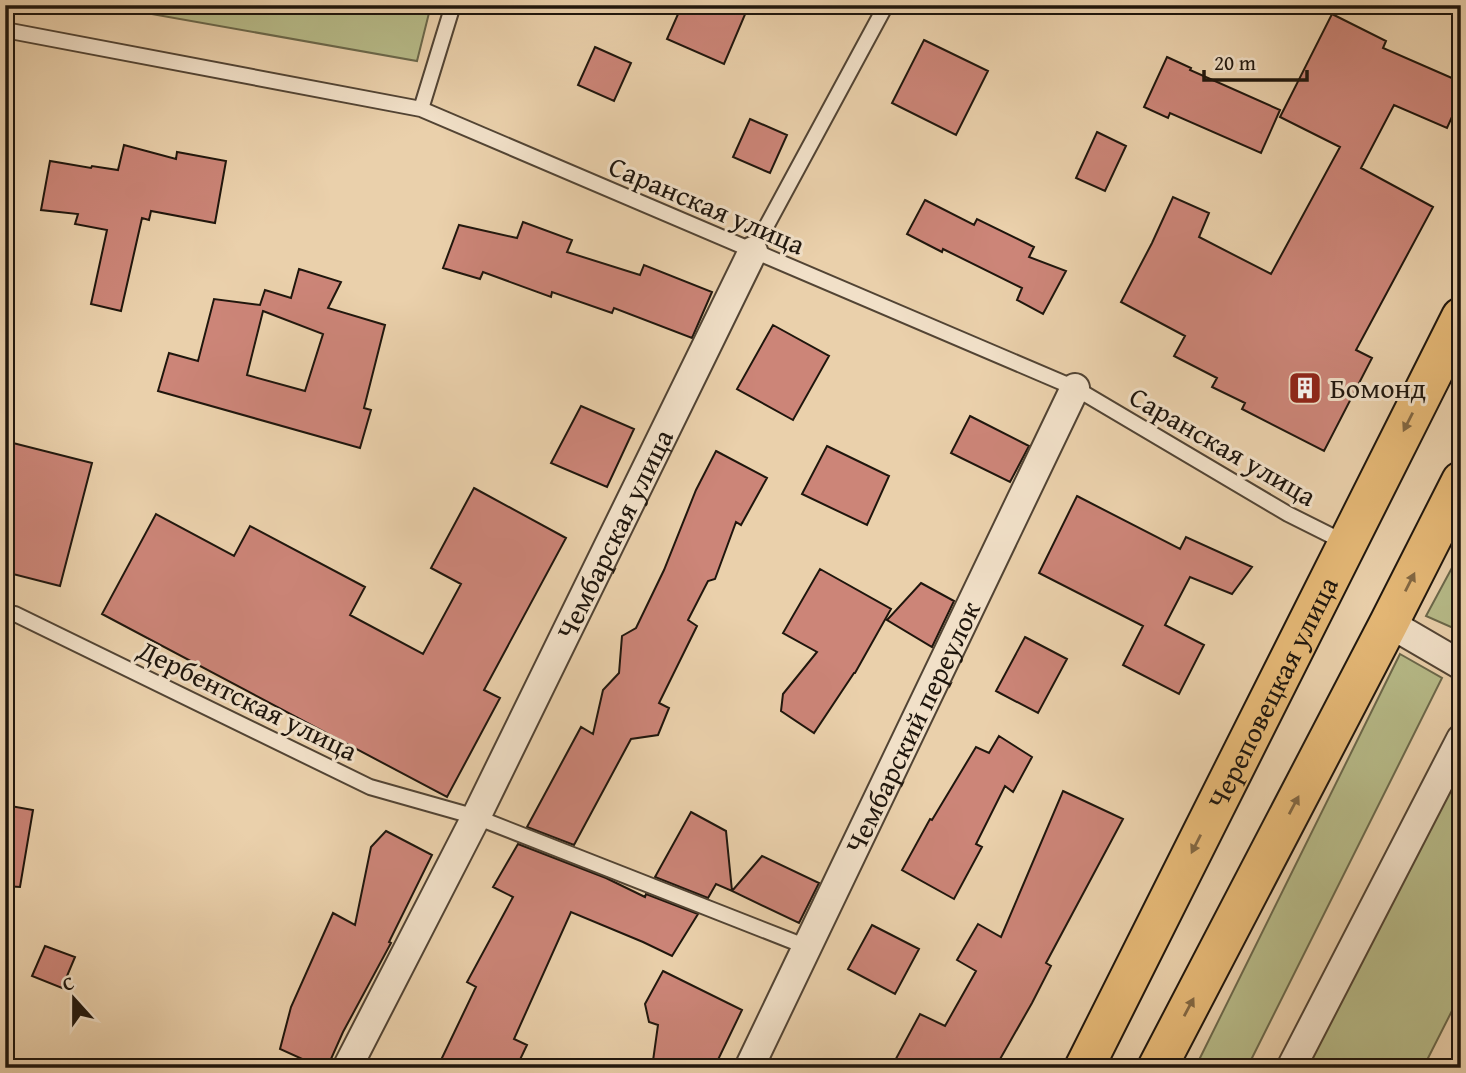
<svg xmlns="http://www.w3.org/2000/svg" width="1466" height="1073" font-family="'Gentium Book Plus',serif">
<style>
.green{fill:#b7bb89;stroke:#6b684b;stroke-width:2}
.building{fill:#cc8578;stroke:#1f160d;stroke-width:2;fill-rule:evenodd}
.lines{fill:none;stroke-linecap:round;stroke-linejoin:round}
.lane-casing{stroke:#524434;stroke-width:18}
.street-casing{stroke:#524434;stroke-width:32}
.highway-casing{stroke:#1f160d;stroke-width:42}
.lane{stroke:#f1e0c8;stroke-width:14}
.street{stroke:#f1e0c8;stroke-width:28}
.highway{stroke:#e5b876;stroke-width:38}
.oneway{fill:#826742}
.labels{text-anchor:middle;stroke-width:6;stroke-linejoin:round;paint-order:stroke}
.street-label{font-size:28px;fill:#1f160d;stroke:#f1e0c8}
.poi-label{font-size:28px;fill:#1f160d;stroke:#f1e0c8;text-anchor:start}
</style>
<rect width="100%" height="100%" fill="#ead0ab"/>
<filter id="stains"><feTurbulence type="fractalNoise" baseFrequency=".00286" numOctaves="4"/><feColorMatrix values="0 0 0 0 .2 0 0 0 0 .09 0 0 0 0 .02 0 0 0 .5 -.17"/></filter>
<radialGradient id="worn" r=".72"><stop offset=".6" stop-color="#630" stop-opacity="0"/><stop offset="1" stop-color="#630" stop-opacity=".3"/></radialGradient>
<!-- green -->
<path class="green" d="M 101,5 L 431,5 L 417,61 Z
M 1461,551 L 1461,631 L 1460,631 L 1426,616 Z
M 1400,654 L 1442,678 L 1247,1068 L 1195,1068 Z
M 1461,761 L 1461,993 L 1423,1068 L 1304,1068 Z"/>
<!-- building -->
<path class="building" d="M 682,5 L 749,5 L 724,64 L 667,39 Z
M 1332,14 L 1386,41 L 1383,48 L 1461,82 L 1461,97 L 1447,128 L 1394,105 L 1361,168 L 1433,207 L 1356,350 L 1372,358 L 1324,451 L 1242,409 L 1245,403 L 1212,387 L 1217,378 L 1174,356 L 1185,336 L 1121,302 L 1152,243 L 1173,197 L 1209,213 L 1199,237 L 1271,274 L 1340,147 L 1280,117 Z
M 924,40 L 988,71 L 956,135 L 892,103 Z
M 595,47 L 631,63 L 614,101 L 578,85 Z
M 1167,57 L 1191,68 L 1190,70 L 1280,110 L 1261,153 L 1170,113 L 1168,118 L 1144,107 Z
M 750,119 L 787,135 L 770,173 L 733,157 Z
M 1097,132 L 1126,146 L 1105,191 L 1076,178 Z
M 124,145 L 176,159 L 177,152 L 226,161 L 215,223 L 151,211 L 149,220 L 142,218 L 121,311 L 91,304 L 107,230 L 75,224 L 78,214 L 41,210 L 50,161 L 91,168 L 92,166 L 118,170 Z
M 925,200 L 974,225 L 977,219 L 1034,247 L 1029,257 L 1066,271 L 1043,314 L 1017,300 L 1022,288 L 943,249 L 942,252 L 907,234 Z
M 523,222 L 572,240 L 567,252 L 640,275 L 644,265 L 712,292 L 692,338 L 614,308 L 612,313 L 552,292 L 551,297 L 483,272 L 480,279 L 443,268 L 459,225 L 517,238 Z
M 299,269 L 341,282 L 328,308 L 385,325 L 364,408 L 371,410 L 360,448 L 158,391 L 169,353 L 198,361 L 214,299 L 260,305 L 265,290 L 291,298 ZM 263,311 L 323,334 L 305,391 L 247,375 Z
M 773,325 L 829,356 L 793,420 L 737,389 Z
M 581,406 L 634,429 L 607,487 L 551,463 Z
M 970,416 L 1029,446 L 1010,482 L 951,453 Z
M 5,441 L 92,463 L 60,586 L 5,572 Z
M 827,446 L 889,476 L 867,525 L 802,494 Z
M 716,451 L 767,478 L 741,525 L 736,522 L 715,579 L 708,581 L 688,620 L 697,626 L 659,703 L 669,708 L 658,735 L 631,739 L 574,845 L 527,827 L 581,727 L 593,734 L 603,690 L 619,673 L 622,636 L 636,628 L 664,570 L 696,490 Z
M 474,488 L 566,538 L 484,690 L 500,698 L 447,797 L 102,614 L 156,514 L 234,556 L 250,526 L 365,587 L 350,615 L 423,654 L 461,584 L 431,568 Z
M 1077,496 L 1180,549 L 1186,537 L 1252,567 L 1232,594 L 1190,577 L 1165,625 L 1204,645 L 1179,694 L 1123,665 L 1143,626 L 1039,573 Z
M 820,569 L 891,609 L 855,673 L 854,673 L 814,733 L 781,711 L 783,694 L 817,652 L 783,633 Z
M 921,583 L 954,601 L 932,647 L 887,620 Z
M 1025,637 L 1067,659 L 1038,713 L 996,691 Z
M 999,736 L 1032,757 L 1013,792 L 1005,786 L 976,844 L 982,847 L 954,899 L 902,870 L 930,819 L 932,820 L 976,747 L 989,753 Z
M 1063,791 L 1123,819 L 1046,963 L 1051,966 L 1032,1003 L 995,1068 L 891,1068 L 920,1014 L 945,1026 L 976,971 L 957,960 L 978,924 L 1001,937 Z
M 5,805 L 33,810 L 20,887 L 5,886 Z
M 691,812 L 726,831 L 732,891 L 716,884 L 708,898 L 655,877 Z
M 386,831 L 432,855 L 389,942 L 391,943 L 343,1032 L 327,1068 L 322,1068 L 280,1049 L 291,1007 L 333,913 L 355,925 L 371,847 Z
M 518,844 L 606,878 L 645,897 L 646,894 L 698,914 L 672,956 L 643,942 L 571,912 L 514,1039 L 527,1045 L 516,1068 L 459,1068 L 441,1060 L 476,987 L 467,982 L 513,897 L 493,887 Z
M 762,856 L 819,883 L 799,923 L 732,891 Z
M 872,925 L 919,949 L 895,994 L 848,969 Z
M 45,946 L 75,957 L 62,988 L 32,976 Z
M 663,971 L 742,1010 L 714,1068 L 652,1068 L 658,1025 L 649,1022 L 645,1004 Z"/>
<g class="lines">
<defs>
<path id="lane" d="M 5,30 L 421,109 L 1075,388 L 1288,514 L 1346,543
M 421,109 L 453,5
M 753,251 L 886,5
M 5,612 L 15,614 L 370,787 L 476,817 L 807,947"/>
<g id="street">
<path d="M 1389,623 L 1461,665"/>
<path id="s1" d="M 347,1068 L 476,817 L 753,251"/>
<path id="s2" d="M 749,1068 L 1075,388"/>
<path d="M 1291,1068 L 1461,739"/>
</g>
<g id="highway">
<path id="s3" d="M 1084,1068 L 1461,317"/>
<path d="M 1157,1068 L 1389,623 L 1461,481"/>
</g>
</defs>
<!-- lane casing -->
<use href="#lane" class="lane-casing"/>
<!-- street casing -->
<use href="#street" class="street-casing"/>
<!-- highway casing -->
<use href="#highway" class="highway-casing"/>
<!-- lane -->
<use href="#lane" class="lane"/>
<!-- street -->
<use href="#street" class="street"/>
<!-- highway -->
<use href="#highway" class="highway"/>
</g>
<!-- one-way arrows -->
<defs><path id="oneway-solid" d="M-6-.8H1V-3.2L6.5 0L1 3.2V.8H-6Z" transform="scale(1.75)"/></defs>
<g class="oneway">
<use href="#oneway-solid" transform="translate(1408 422) rotate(117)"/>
<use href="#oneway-solid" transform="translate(1410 582) rotate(-63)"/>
<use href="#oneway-solid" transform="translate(1294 805) rotate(-62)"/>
<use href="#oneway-solid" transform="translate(1196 844) rotate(117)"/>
<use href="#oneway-solid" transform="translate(1189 1007) rotate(-62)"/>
</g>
<!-- icons -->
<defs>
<symbol id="building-square" viewBox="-11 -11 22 22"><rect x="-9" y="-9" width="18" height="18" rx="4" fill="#8f2418" stroke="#f1e0c8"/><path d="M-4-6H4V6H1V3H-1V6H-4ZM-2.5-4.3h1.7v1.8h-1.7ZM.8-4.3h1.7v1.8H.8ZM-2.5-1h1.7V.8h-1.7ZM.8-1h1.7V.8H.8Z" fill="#fff"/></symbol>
</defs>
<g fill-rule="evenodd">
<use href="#building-square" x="1286" y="369" width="38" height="38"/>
</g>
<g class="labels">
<!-- street labels -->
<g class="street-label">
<text transform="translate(707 205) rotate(23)" y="10">Саранская улица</text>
<text transform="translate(1223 446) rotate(30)" y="10">Саранская улица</text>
<text dy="10" stroke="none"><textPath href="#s1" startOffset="597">Чембарская улица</textPath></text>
<text dy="10" stroke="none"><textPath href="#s3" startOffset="420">Череповецкая улица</textPath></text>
<text transform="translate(248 700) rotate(26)" y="10">Дербентская улица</text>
<text dy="10" stroke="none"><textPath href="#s2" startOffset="378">Чембарский переулок</textPath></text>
</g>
<!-- poi labels -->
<g class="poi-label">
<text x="1330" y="398">Бомонд</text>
</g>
</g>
<!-- margin -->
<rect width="1466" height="1073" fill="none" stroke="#ead0ab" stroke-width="28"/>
<rect x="7" y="7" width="1452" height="1059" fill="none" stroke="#1f160d" stroke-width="3.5"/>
<rect x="14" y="14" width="1438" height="1045" fill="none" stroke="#1f160d" stroke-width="2"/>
<!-- north arrow -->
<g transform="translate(74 999) rotate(339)" stroke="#f1e0c8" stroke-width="5" paint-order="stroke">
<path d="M0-5L12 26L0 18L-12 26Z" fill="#1f160d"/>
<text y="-10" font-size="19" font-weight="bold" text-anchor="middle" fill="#1f160d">С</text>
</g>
<!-- scale -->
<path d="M1204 70v10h103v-10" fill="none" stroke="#1f160d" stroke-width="3.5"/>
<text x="1214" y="70" font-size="21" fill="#1f160d" stroke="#f1e0c8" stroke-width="5" paint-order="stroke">20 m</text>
<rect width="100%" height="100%" filter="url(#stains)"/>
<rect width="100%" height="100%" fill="url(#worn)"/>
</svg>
